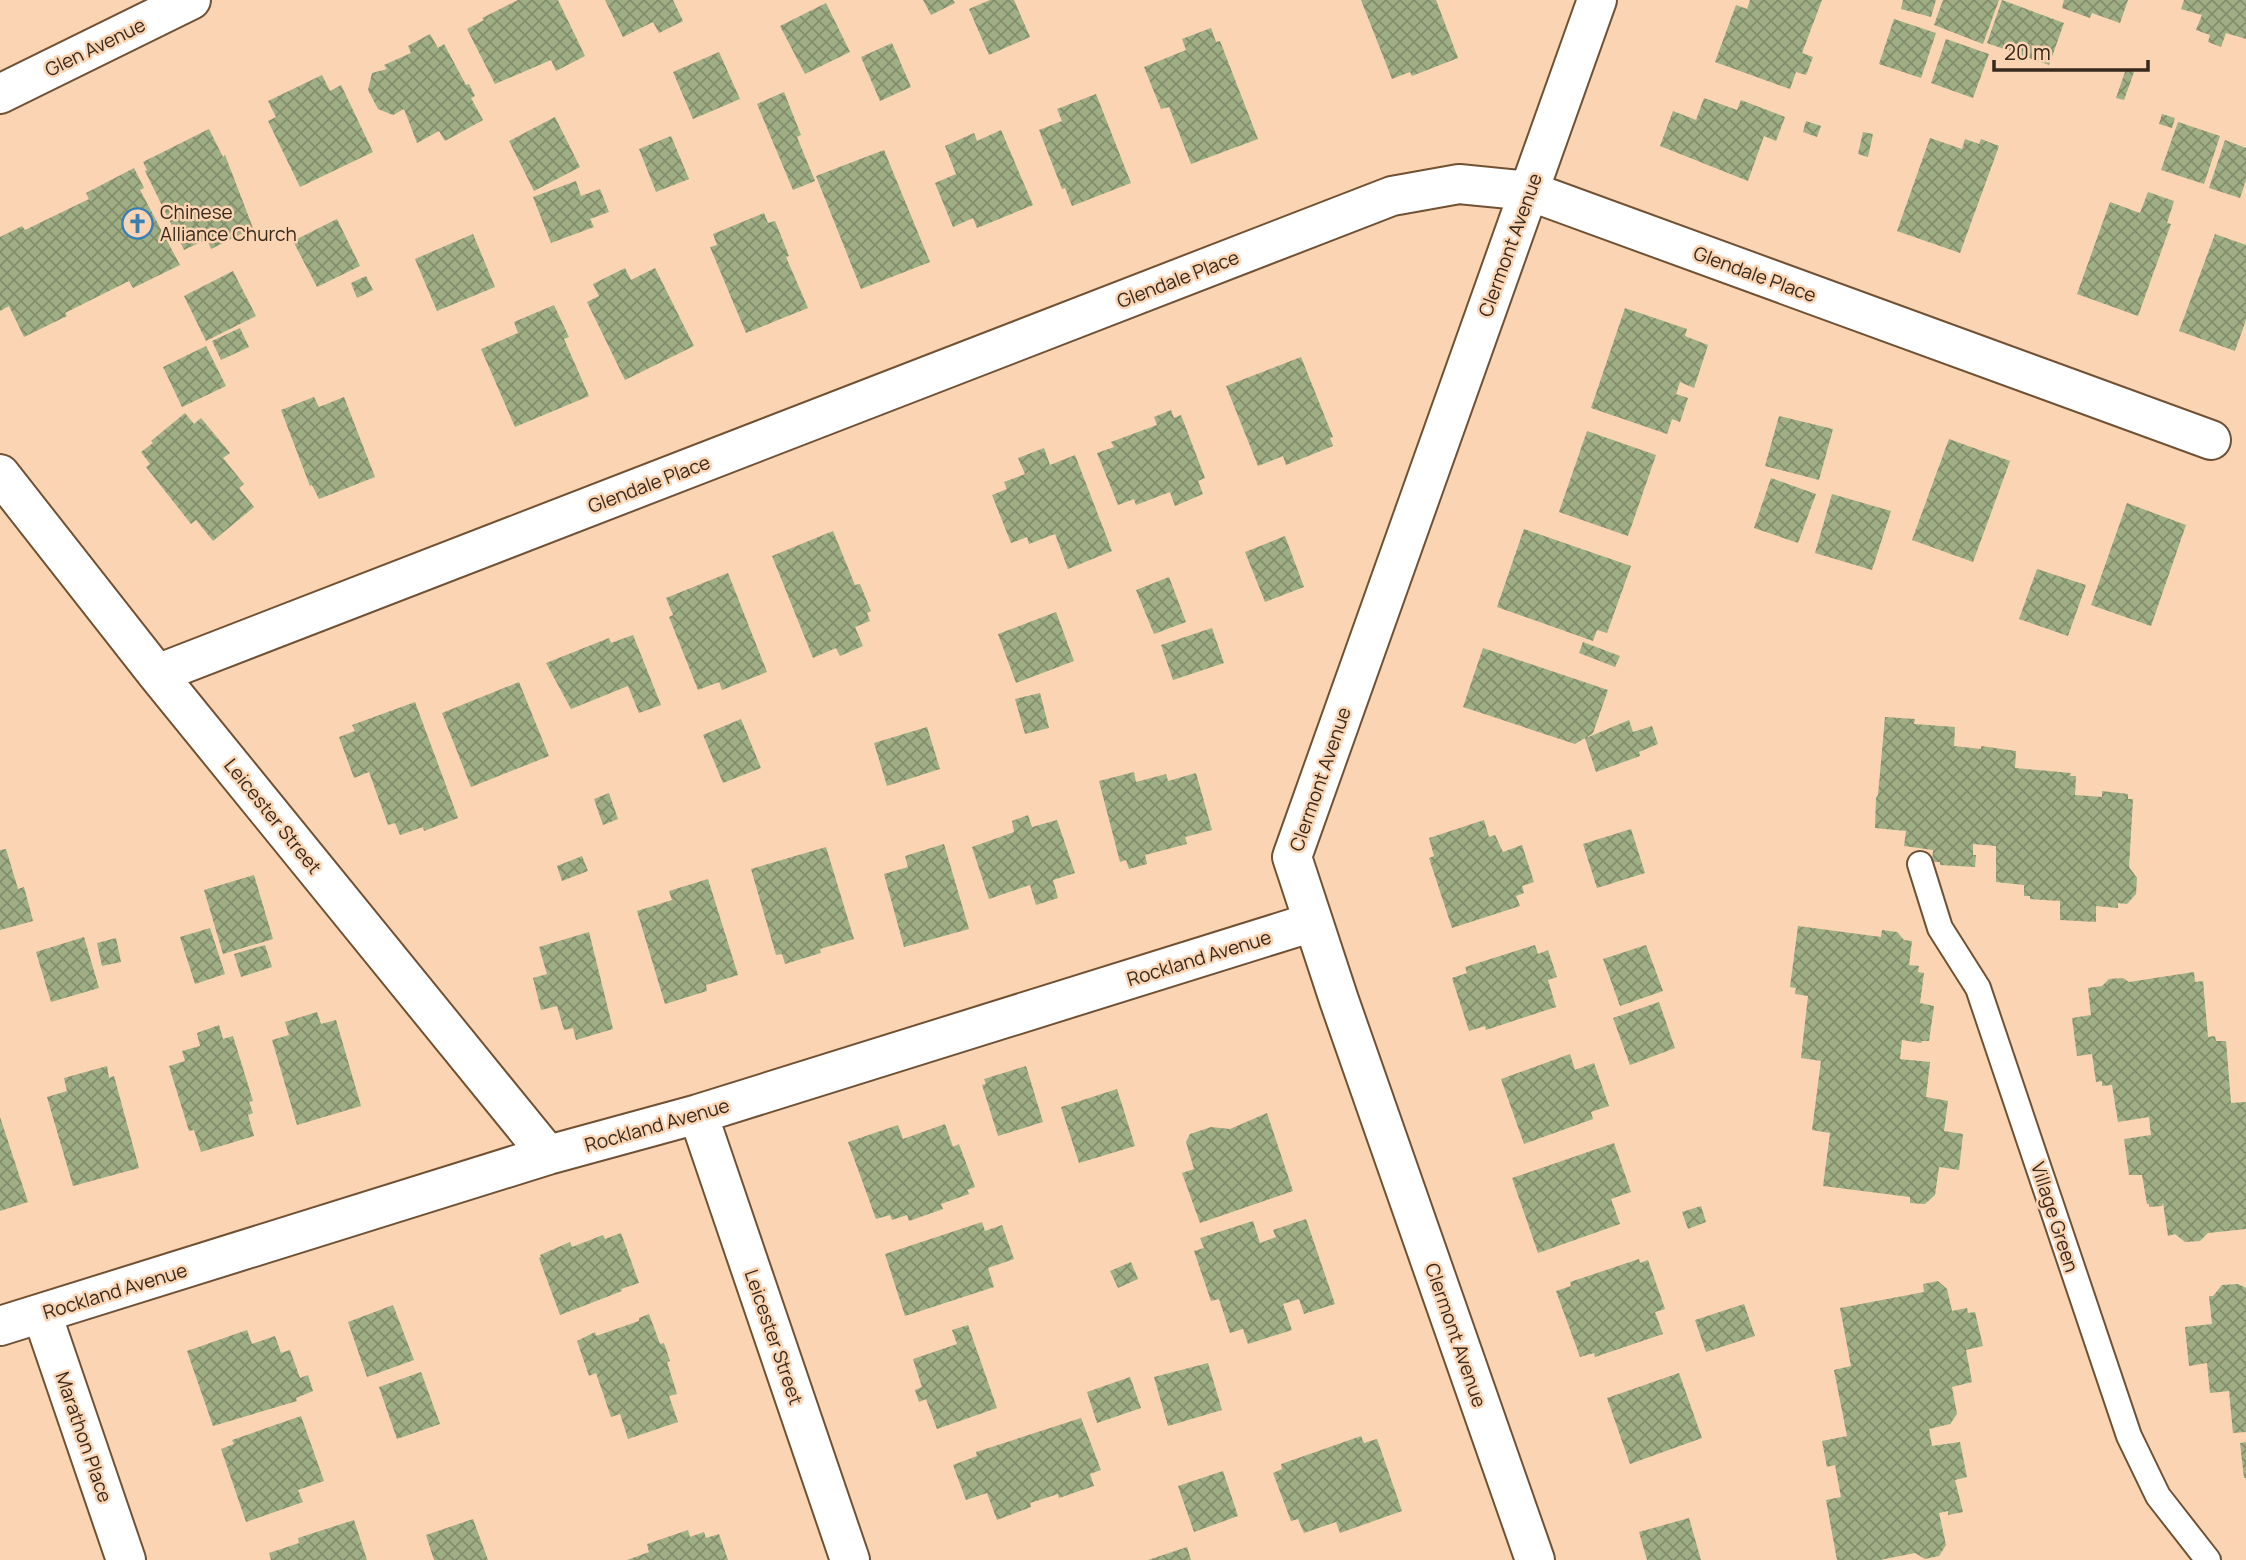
<svg xmlns="http://www.w3.org/2000/svg" width="2246" height="1560" font-family="Manrope,sans-serif">
<style>
.building{fill:url(#building-cross-hatch)}
.lines{fill:none;stroke-linecap:round;stroke-linejoin:round}
.service-casing{stroke:#705134;stroke-width:28}
.minor-casing{stroke:#705134;stroke-width:42}
.tertiary-casing{stroke:#705134;stroke-width:42}
.service{stroke:#fff;stroke-width:24}
.minor{stroke:#fff;stroke-width:38}
.tertiary{stroke:#fff;stroke-width:38}
.labels{text-anchor:middle;stroke-width:5;stroke-linejoin:round;paint-order:stroke}
.street-label{font-size:19px;fill:#37291c;stroke:#fad4b3}
.poi-label{font-size:19px;fill:#37291c;stroke:#fad4b3;text-anchor:start}
</style>
<defs>
<pattern id="building-cross-hatch" width="8" height="8" patternUnits="userSpaceOnUse" patternTransform="scale(1.75)"><rect width="8" height="8" fill="#9fae84"/><path d="M0 0l8 8M0 8l8-8" fill="none" stroke="#828e6b"/></pattern>
</defs>
<rect width="100%" height="100%" fill="#fad4b3"/>
<!-- building -->
<path class="building" d="M 518,0 L 558,0 L 585,56 L 556,71 L 551,60 L 495,84 L 467,29 L 484,20 L 482,18 Z
M 605,0 L 673,0 L 683,21 L 659,33 L 653,22 L 623,37 Z
M 923,0 L 953,0 L 955,3 L 931,15 Z
M 990,0 L 1014,0 L 1030,37 L 989,55 L 969,9 Z
M 1361,0 L 1436,0 L 1458,58 L 1412,76 L 1410,72 L 1392,79 Z
M 1750,0 L 1822,0 L 1802,53 L 1813,57 L 1806,75 L 1796,72 L 1790,89 L 1715,62 L 1736,5 L 1747,9 Z
M 1903,0 L 1936,0 L 1931,17 L 1901,9 Z
M 1943,0 L 1999,0 L 1983,44 L 1934,25 Z
M 2002,0 L 2064,23 L 2049,65 L 1987,43 Z
M 2064,0 L 2128,0 L 2120,23 L 2092,13 L 2090,18 L 2062,8 Z
M 2184,0 L 2246,0 L 2246,39 L 2226,33 L 2221,47 L 2208,42 L 2210,35 L 2196,30 L 2202,15 L 2181,9 Z
M 826,3 L 850,52 L 805,74 L 780,26 Z
M 1894,19 L 1936,33 L 1921,78 L 1879,64 Z
M 1211,28 L 1216,42 L 1220,41 L 1258,139 L 1191,164 L 1169,107 L 1161,109 L 1144,67 L 1186,50 L 1182,39 Z
M 430,34 L 438,48 L 444,44 L 466,85 L 469,84 L 475,96 L 471,98 L 483,120 L 445,141 L 439,131 L 417,143 L 404,109 L 393,115 L 378,109 L 368,90 L 372,73 L 387,69 L 384,65 L 411,53 L 408,46 Z
M 1946,39 L 1989,54 L 1973,98 L 1931,83 Z
M 892,43 L 911,87 L 880,101 L 861,57 Z
M 719,52 L 740,99 L 693,119 L 673,72 Z
M 2126,69 L 2134,72 L 2124,100 L 2116,98 Z
M 322,75 L 330,91 L 341,85 L 373,152 L 300,187 L 268,121 L 276,117 L 268,101 Z
M 784,92 L 801,135 L 797,137 L 815,181 L 793,190 L 757,104 Z
M 1096,94 L 1131,183 L 1072,206 L 1065,188 L 1062,189 L 1039,130 L 1062,121 L 1057,109 Z
M 1704,98 L 1737,110 L 1741,100 L 1785,117 L 1776,141 L 1764,136 L 1748,181 L 1660,146 L 1673,111 L 1696,120 Z
M 2162,114 L 2175,118 L 2172,128 L 2159,124 Z
M 555,117 L 580,167 L 534,191 L 509,141 Z
M 1806,121 L 1821,126 L 1817,137 L 1803,132 Z
M 2178,122 L 2220,136 L 2204,184 L 2161,170 Z
M 209,129 L 223,157 L 225,155 L 253,228 L 211,249 L 207,239 L 184,250 L 145,171 L 147,170 L 143,162 Z
M 1001,130 L 1033,205 L 977,228 L 973,218 L 953,227 L 935,183 L 956,174 L 945,146 L 974,133 L 977,141 Z
M 1863,132 L 1873,134 L 1868,157 L 1858,154 Z
M 671,136 L 689,179 L 656,192 L 639,149 Z
M 1930,138 L 1962,149 L 1965,139 L 1979,144 L 1981,139 L 1999,146 L 1960,253 L 1897,231 Z
M 2225,140 L 2246,148 L 2246,180 L 2240,198 L 2209,188 Z
M 884,150 L 930,262 L 861,289 L 816,176 Z
M 134,168 L 144,188 L 140,190 L 180,265 L 133,288 L 129,281 L 65,313 L 67,316 L 24,337 L 9,306 L 0,311 L 0,237 L 22,226 L 25,230 L 89,199 L 86,193 Z
M 576,181 L 581,196 L 600,189 L 609,212 L 590,219 L 594,227 L 551,243 L 533,197 Z
M 2148,192 L 2174,201 L 2167,223 L 2171,224 L 2138,316 L 2077,294 L 2110,202 L 2140,213 Z
M 764,213 L 768,223 L 775,221 L 789,256 L 786,257 L 808,308 L 746,333 L 710,247 L 717,245 L 713,234 Z
M 337,219 L 360,266 L 317,287 L 293,241 Z
M 473,234 L 495,287 L 437,311 L 415,259 Z
M 2215,234 L 2246,245 L 2246,320 L 2235,351 L 2179,331 Z
M 625,268 L 631,280 L 655,268 L 694,346 L 625,380 L 587,302 L 599,296 L 593,284 Z
M 233,271 L 256,316 L 206,341 L 184,296 Z
M 366,276 L 373,290 L 357,298 L 351,283 Z
M 554,305 L 569,337 L 564,339 L 589,396 L 515,427 L 481,349 L 518,333 L 514,322 Z
M 1625,308 L 1687,329 L 1685,336 L 1708,345 L 1694,388 L 1680,382 L 1676,394 L 1688,398 L 1680,422 L 1672,419 L 1667,434 L 1591,408 Z
M 240,328 L 249,347 L 221,360 L 212,341 Z
M 206,346 L 226,386 L 182,407 L 163,367 Z
M 1301,357 L 1333,437 L 1330,438 L 1333,446 L 1286,465 L 1283,456 L 1258,466 L 1226,386 Z
M 314,397 L 319,407 L 344,397 L 375,477 L 319,499 L 312,485 L 310,486 L 281,410 Z
M 1171,410 L 1174,418 L 1181,415 L 1205,478 L 1198,481 L 1203,494 L 1175,506 L 1170,492 L 1136,505 L 1134,499 L 1118,505 L 1097,453 L 1114,447 L 1111,442 L 1157,425 L 1154,417 Z
M 185,413 L 194,424 L 201,418 L 230,453 L 223,458 L 244,484 L 239,488 L 254,507 L 213,541 L 196,520 L 191,524 L 146,467 L 150,464 L 141,452 L 153,443 L 151,441 Z
M 1779,416 L 1833,429 L 1819,480 L 1765,466 Z
M 1587,431 L 1656,455 L 1628,536 L 1559,512 Z
M 1949,439 L 2010,461 L 1973,562 L 1912,540 Z
M 1044,448 L 1050,465 L 1075,455 L 1112,551 L 1068,569 L 1055,534 L 1029,544 L 1027,537 L 1011,543 L 992,495 L 1007,489 L 1004,482 L 1025,474 L 1018,458 Z
M 1771,478 L 1816,494 L 1798,543 L 1754,528 Z
M 1832,494 L 1891,511 L 1872,570 L 1815,553 Z
M 2127,503 L 2186,525 L 2151,626 L 2091,605 Z
M 1524,529 L 1631,566 L 1607,633 L 1597,630 L 1593,641 L 1497,607 Z
M 833,531 L 855,585 L 860,584 L 871,611 L 867,613 L 870,621 L 855,627 L 863,646 L 840,656 L 836,648 L 813,658 L 772,556 Z
M 1285,536 L 1304,587 L 1265,602 L 1245,552 Z
M 2037,569 L 2086,585 L 2068,636 L 2019,619 Z
M 728,573 L 767,672 L 722,690 L 719,682 L 698,690 L 669,617 L 673,615 L 666,598 Z
M 1169,577 L 1186,622 L 1154,634 L 1136,590 Z
M 1056,612 L 1074,661 L 1016,683 L 998,634 Z
M 1212,628 L 1224,663 L 1173,680 L 1161,645 Z
M 633,635 L 661,705 L 639,713 L 628,686 L 571,709 L 546,663 L 609,638 L 611,643 Z
M 1583,642 L 1620,656 L 1615,667 L 1579,653 Z
M 1483,648 L 1608,690 L 1593,733 L 1586,738 L 1629,720 L 1633,732 L 1652,726 L 1658,744 L 1639,752 L 1640,756 L 1596,772 L 1585,738 L 1575,744 L 1463,707 Z
M 519,682 L 549,756 L 471,787 L 442,713 Z
M 1040,693 L 1049,728 L 1025,734 L 1015,699 Z
M 415,702 L 458,818 L 424,831 L 423,827 L 400,835 L 395,823 L 388,825 L 369,772 L 354,778 L 339,737 L 355,731 L 352,725 Z
M 1885,717 L 1915,719 L 1914,724 L 1955,727 L 1954,746 L 1981,749 L 1981,746 L 2016,751 L 2015,768 L 2071,773 L 2070,776 L 2076,776 L 2075,795 L 2102,797 L 2102,791 L 2128,794 L 2128,799 L 2133,799 L 2129,867 L 2137,878 L 2136,894 L 2127,904 L 2118,903 L 2118,908 L 2096,906 L 2096,922 L 2060,920 L 2060,901 L 2030,899 L 2030,896 L 2024,896 L 2024,885 L 1996,882 L 1996,846 L 1973,844 L 1973,855 L 1976,855 L 1975,867 L 1940,865 L 1940,862 L 1932,862 L 1933,850 L 1904,846 L 1906,831 L 1875,828 L 1876,798 L 1878,795 Z
M 741,719 L 761,768 L 723,783 L 703,735 Z
M 927,727 L 940,769 L 887,786 L 874,743 Z
M 1134,772 L 1136,782 L 1166,774 L 1168,781 L 1196,773 L 1212,830 L 1185,837 L 1187,844 L 1145,855 L 1147,864 L 1129,869 L 1126,860 L 1120,862 L 1099,781 Z
M 609,793 L 618,819 L 603,825 L 594,799 Z
M 1028,815 L 1032,827 L 1057,820 L 1075,873 L 1053,880 L 1058,898 L 1036,905 L 1030,885 L 989,899 L 972,847 L 1014,832 L 1012,821 Z
M 1484,820 L 1489,837 L 1495,835 L 1503,852 L 1522,845 L 1534,882 L 1522,886 L 1524,893 L 1516,896 L 1520,906 L 1452,928 L 1429,858 L 1434,856 L 1429,838 Z
M 1631,829 L 1645,873 L 1597,888 L 1583,844 Z
M 944,844 L 969,929 L 904,947 L 884,874 L 908,867 L 905,856 Z
M 826,847 L 854,939 L 820,949 L 821,953 L 785,964 L 782,954 L 776,955 L 751,869 Z
M 6,849 L 18,889 L 24,887 L 33,921 L 0,930 L 0,850 Z
M 582,856 L 588,871 L 562,881 L 557,866 Z
M 254,875 L 273,939 L 223,954 L 204,890 Z
M 708,879 L 738,975 L 706,985 L 707,991 L 665,1004 L 637,911 L 672,900 L 669,891 Z
M 1798,926 L 1881,937 L 1882,930 L 1897,932 L 1904,940 L 1912,941 L 1909,965 L 1919,966 L 1918,972 L 1924,973 L 1920,1003 L 1934,1006 L 1929,1041 L 1922,1041 L 1921,1043 L 1902,1040 L 1900,1059 L 1930,1062 L 1926,1097 L 1948,1101 L 1944,1131 L 1963,1134 L 1959,1170 L 1939,1167 L 1935,1195 L 1925,1204 L 1910,1203 L 1910,1197 L 1823,1186 L 1830,1133 L 1812,1130 L 1821,1061 L 1801,1058 L 1808,996 L 1795,994 L 1796,988 L 1790,987 Z
M 210,928 L 225,974 L 195,984 L 180,937 Z
M 589,932 L 613,1029 L 576,1040 L 573,1028 L 564,1030 L 557,1006 L 541,1010 L 533,978 L 547,974 L 539,947 Z
M 84,937 L 99,988 L 51,1002 L 36,952 Z
M 116,938 L 121,962 L 102,966 L 97,943 Z
M 265,945 L 272,967 L 241,977 L 234,954 Z
M 1535,945 L 1538,954 L 1548,950 L 1557,977 L 1548,980 L 1556,1007 L 1486,1030 L 1485,1026 L 1469,1031 L 1452,978 L 1467,973 L 1465,967 Z
M 1646,945 L 1663,991 L 1620,1006 L 1603,959 Z
M 2194,972 L 2195,982 L 2203,981 L 2208,1037 L 2215,1036 L 2216,1041 L 2226,1041 L 2231,1103 L 2246,1102 L 2246,1229 L 2208,1233 L 2200,1241 L 2185,1242 L 2175,1234 L 2168,1236 L 2163,1203 L 2162,1206 L 2149,1207 L 2149,1204 L 2147,1204 L 2142,1175 L 2129,1175 L 2124,1139 L 2151,1135 L 2149,1117 L 2118,1122 L 2112,1085 L 2102,1086 L 2102,1081 L 2096,1082 L 2092,1054 L 2077,1056 L 2072,1018 L 2091,1015 L 2088,988 L 2102,986 L 2109,979 L 2123,978 L 2129,982 Z
M 1659,1002 L 1675,1048 L 1630,1065 L 1613,1018 Z
M 317,1012 L 321,1024 L 336,1020 L 361,1106 L 297,1125 L 272,1040 L 289,1035 L 285,1022 Z
M 219,1025 L 223,1039 L 233,1036 L 253,1101 L 249,1102 L 253,1113 L 248,1115 L 254,1136 L 201,1152 L 194,1130 L 189,1131 L 169,1066 L 185,1061 L 182,1051 L 200,1046 L 197,1033 Z
M 1570,1054 L 1575,1070 L 1594,1063 L 1609,1106 L 1591,1112 L 1593,1119 L 1524,1144 L 1501,1079 Z
M 107,1066 L 109,1078 L 114,1076 L 139,1168 L 73,1186 L 47,1097 L 67,1091 L 64,1078 Z
M 1026,1066 L 1043,1122 L 998,1136 L 982,1085 L 986,1084 L 984,1079 Z
M 1117,1089 L 1135,1146 L 1079,1163 L 1061,1107 Z
M 1267,1113 L 1293,1191 L 1200,1223 L 1182,1173 L 1194,1169 L 1186,1142 L 1190,1134 L 1211,1127 L 1230,1129 Z
M 0,1117 L 28,1202 L 0,1211 Z
M 945,1124 L 953,1147 L 959,1144 L 975,1187 L 967,1190 L 969,1194 L 941,1204 L 943,1209 L 909,1221 L 907,1215 L 892,1220 L 890,1215 L 876,1219 L 848,1142 L 898,1125 L 903,1139 Z
M 1614,1143 L 1631,1192 L 1611,1199 L 1620,1224 L 1538,1253 L 1512,1178 Z
M 1701,1206 L 1706,1222 L 1688,1229 L 1682,1212 Z
M 1306,1219 L 1335,1304 L 1304,1314 L 1299,1299 L 1283,1304 L 1292,1330 L 1248,1344 L 1243,1329 L 1230,1333 L 1219,1299 L 1211,1301 L 1194,1251 L 1204,1248 L 1200,1238 L 1253,1221 L 1260,1243 L 1276,1237 L 1273,1230 Z
M 982,1222 L 985,1231 L 1002,1225 L 1014,1259 L 988,1268 L 994,1287 L 905,1316 L 885,1254 Z
M 621,1233 L 639,1283 L 621,1289 L 622,1291 L 560,1315 L 539,1258 L 541,1257 L 540,1255 L 570,1242 L 572,1247 L 603,1235 L 605,1239 Z
M 1639,1259 L 1640,1263 L 1648,1260 L 1665,1309 L 1655,1312 L 1663,1334 L 1595,1357 L 1594,1353 L 1580,1357 L 1556,1291 L 1571,1286 L 1570,1282 Z
M 1131,1262 L 1138,1279 L 1118,1288 L 1110,1271 Z
M 1938,1281 L 1947,1289 L 1952,1311 L 1967,1308 L 1968,1313 L 1975,1312 L 1983,1346 L 1966,1350 L 1972,1382 L 1952,1387 L 1957,1414 L 1950,1424 L 1929,1429 L 1932,1446 L 1960,1442 L 1967,1477 L 1955,1480 L 1963,1512 L 1948,1515 L 1948,1511 L 1939,1513 L 1946,1545 L 1939,1556 L 1925,1559 L 1915,1553 L 1880,1560 L 1837,1560 L 1826,1500 L 1841,1497 L 1835,1465 L 1827,1467 L 1822,1441 L 1847,1436 L 1834,1370 L 1851,1366 L 1840,1308 L 1924,1292 L 1923,1284 Z
M 2238,1284 L 2246,1288 L 2246,1432 L 2233,1433 L 2229,1391 L 2210,1393 L 2207,1363 L 2189,1366 L 2185,1327 L 2212,1324 L 2209,1296 L 2213,1296 L 2222,1285 Z
M 1744,1304 L 1755,1336 L 1706,1352 L 1695,1320 Z
M 393,1305 L 414,1360 L 367,1377 L 348,1322 Z
M 649,1314 L 660,1344 L 664,1343 L 670,1361 L 667,1362 L 677,1394 L 669,1396 L 678,1422 L 628,1439 L 620,1414 L 611,1417 L 596,1373 L 589,1376 L 577,1341 L 595,1332 L 596,1336 L 639,1321 L 639,1318 Z
M 968,1325 L 997,1408 L 937,1429 L 926,1399 L 919,1402 L 915,1390 L 922,1387 L 913,1359 L 957,1344 L 952,1330 Z
M 247,1330 L 252,1344 L 275,1336 L 281,1353 L 290,1350 L 300,1378 L 308,1375 L 313,1391 L 296,1398 L 297,1401 L 213,1426 L 187,1351 Z
M 1208,1363 L 1222,1410 L 1168,1426 L 1154,1377 Z
M 421,1372 L 440,1424 L 397,1439 L 379,1387 Z
M 1679,1373 L 1702,1438 L 1630,1464 L 1607,1398 Z
M 1130,1377 L 1141,1408 L 1097,1423 L 1087,1392 Z
M 301,1416 L 324,1481 L 298,1490 L 303,1502 L 246,1522 L 221,1449 L 234,1444 L 232,1440 Z
M 1081,1418 L 1101,1470 L 1090,1474 L 1094,1486 L 1059,1498 L 1058,1494 L 1030,1503 L 1031,1507 L 997,1520 L 987,1493 L 966,1500 L 953,1465 L 977,1456 L 976,1452 Z
M 1361,1436 L 1364,1443 L 1377,1439 L 1402,1511 L 1340,1533 L 1336,1522 L 1304,1533 L 1298,1519 L 1291,1521 L 1273,1473 L 1282,1469 L 1281,1464 Z
M 2246,1442 L 2246,1478 L 2244,1478 L 2240,1443 Z
M 1223,1471 L 1238,1516 L 1194,1532 L 1178,1486 Z
M 1689,1518 L 1701,1560 L 1647,1560 L 1639,1532 Z
M 473,1519 L 488,1560 L 434,1560 L 426,1535 Z
M 354,1520 L 367,1560 L 271,1560 L 269,1553 L 299,1543 L 298,1538 Z
M 688,1530 L 690,1537 L 704,1532 L 706,1538 L 719,1534 L 728,1560 L 627,1560 L 649,1552 L 647,1544 Z
M 1187,1547 L 1191,1560 L 1148,1560 Z"/>
<g class="lines">
<defs>
<path id="service" d="M 1920,864 L 1940,928 L 1978,988 L 2129,1436 L 2158,1496 L 2208,1560"/>
<path id="minor" d="M 0,474 L 157,674 L 548,1155
M 157,674 L 1392,196 L 1459,184 L 1529,191 L 2211,440
M 698,1114 L 850,1560
M 42,1314 L 126,1560
M 0,1326 L 548,1155 L 698,1114 L 1313,922
M 1535,1560 L 1339,1000 L 1292,857 L 1597,0"/>
<path id="tertiary" d="M 0,94 L 191,0"/>
</defs>
<!-- service casing -->
<use href="#service" class="service-casing"/>
<!-- minor casing -->
<use href="#minor" class="minor-casing"/>
<!-- tertiary casing -->
<use href="#tertiary" class="tertiary-casing"/>
<!-- service -->
<use href="#service" class="service"/>
<!-- minor -->
<use href="#minor" class="minor"/>
<!-- tertiary -->
<use href="#tertiary" class="tertiary"/>
</g>
<!-- icons -->
<defs>
<symbol id="church-ring" viewBox="-11 -11 22 22"><circle r="9.5" fill="#fad4b3" stroke="#3880b4" stroke-width="1.5"/><path d="M-1.2-6h2.4v3.5h3.3v2.4h-3.3V6h-2.4V-.1h-3.3v-2.4h3.3Z" fill="#3880b4"/></symbol>
</defs>
<g fill-rule="evenodd">
<use href="#church-ring" x="120" y="206" width="35" height="35"/>
</g>
<g class="labels">
<!-- street labels -->
<g class="street-label">
<text transform="translate(95 47) rotate(-26)" y="7">Glen Avenue</text>
<text transform="translate(1510 245) rotate(-70)" y="7">Clermont Avenue</text>
<text transform="translate(1755 274) rotate(20)" y="7">Glendale Place</text>
<text transform="translate(1178 279) rotate(-21)" y="7">Glendale Place</text>
<text transform="translate(649 484) rotate(-21)" y="7">Glendale Place</text>
<text transform="translate(1320 779) rotate(-71)" y="7">Clermont Avenue</text>
<text transform="translate(273 816) rotate(51)" y="7">Leicester Street</text>
<text transform="translate(1199 958) rotate(-17)" y="7">Rockland Avenue</text>
<text transform="translate(657 1125) rotate(-16)" y="7">Rockland Avenue</text>
<text transform="translate(2055 1217) rotate(72)" y="7">Village Green</text>
<text transform="translate(115 1291) rotate(-17)" y="7">Rockland Avenue</text>
<text transform="translate(1456 1335) rotate(71)" y="7">Clermont Avenue</text>
<text transform="translate(774 1337) rotate(71)" y="7">Leicester Street</text>
<text transform="translate(84 1437) rotate(71)" y="7">Marathon Place</text>
</g>
<!-- poi labels -->
<g class="poi-label">
<text x="160" y="219">Chinese<tspan x="160" dy="22">Alliance Church</tspan></text>
</g>
</g>
<!-- scale -->
<path d="M1994 60v10h154v-10" fill="none" stroke="#37291c" stroke-width="3.5"/>
<text x="2004" y="60" font-size="21" fill="#37291c" stroke="#fad4b3" stroke-width="5" paint-order="stroke">20 m</text>
</svg>
